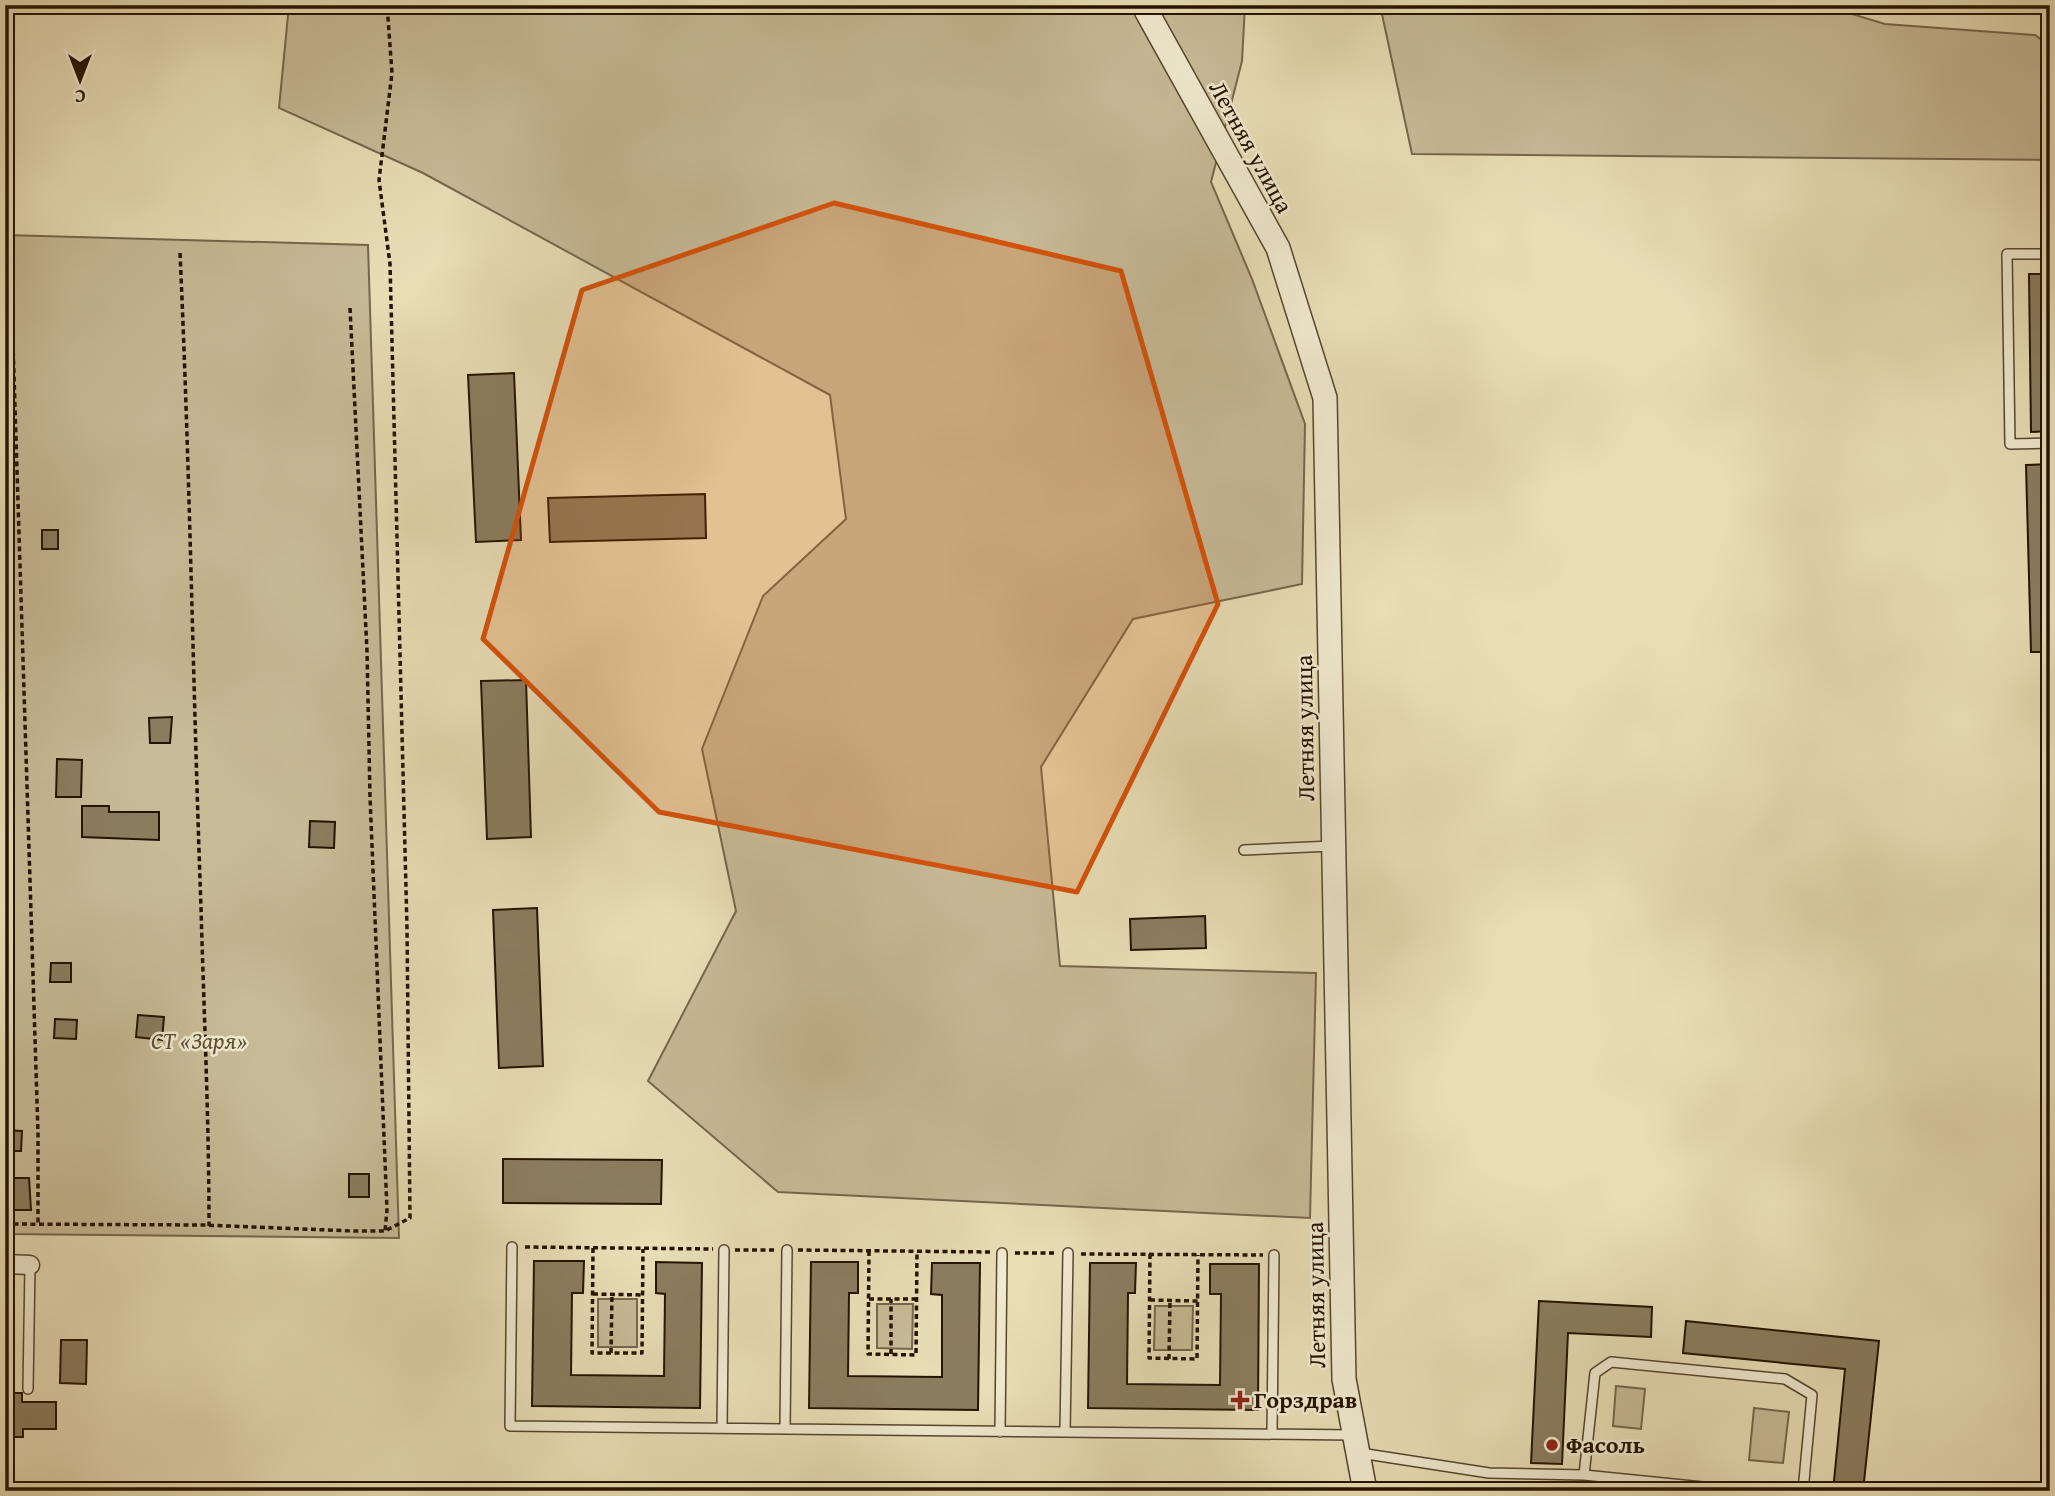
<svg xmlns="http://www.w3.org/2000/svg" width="2055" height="1496" font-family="'Gentium Book Plus',serif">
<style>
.green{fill:#c7bb97;stroke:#76674c;stroke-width:2}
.building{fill:#8a7d5f;stroke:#241301;stroke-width:2}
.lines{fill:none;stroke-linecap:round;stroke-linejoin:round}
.service-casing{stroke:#55462e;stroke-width:12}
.minor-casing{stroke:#55462e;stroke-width:21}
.tertiary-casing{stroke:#55462e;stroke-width:26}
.path{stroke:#241301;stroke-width:3.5;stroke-dasharray:5 3.5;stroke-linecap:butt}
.service{stroke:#f0ead0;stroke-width:9}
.minor{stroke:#f0ead0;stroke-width:18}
.tertiary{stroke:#f0ead0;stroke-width:23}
.marked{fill:#d4520b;fill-opacity:0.2;stroke:#d4520b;stroke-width:5;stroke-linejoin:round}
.poi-dot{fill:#8f2418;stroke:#f0ead0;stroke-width:2.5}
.labels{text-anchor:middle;stroke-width:5;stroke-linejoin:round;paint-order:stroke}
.street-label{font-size:24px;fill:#241301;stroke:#f0ead0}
.park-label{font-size:24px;font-style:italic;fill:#5d4e36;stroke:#f0ead0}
.poi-label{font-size:24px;font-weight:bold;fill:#241301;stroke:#f0ead0;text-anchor:start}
</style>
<rect width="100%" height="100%" fill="#e8deb6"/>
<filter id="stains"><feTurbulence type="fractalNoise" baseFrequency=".00286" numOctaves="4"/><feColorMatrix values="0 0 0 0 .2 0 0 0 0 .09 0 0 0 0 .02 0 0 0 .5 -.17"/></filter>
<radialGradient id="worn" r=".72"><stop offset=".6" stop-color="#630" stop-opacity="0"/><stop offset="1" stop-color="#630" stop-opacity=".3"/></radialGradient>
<!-- green -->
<path class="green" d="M 289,5 L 1245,5 L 1242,61 L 1211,182 L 1252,279 L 1305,424 L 1302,584 L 1133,619 L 1041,767 L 1060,966 L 1316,973 L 1310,1218 L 778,1192 L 648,1081 L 736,911 L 702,749 L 763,596 L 846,519 L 830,395 L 423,173 L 279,108 Z
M 1380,5 L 1822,5 L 1885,24 L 2035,35 L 2050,46 L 2050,160 L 1412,154 Z
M 5,235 L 368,245 L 399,1238 L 5,1234 Z
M 598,1299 L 637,1299 L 637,1347 L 598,1347 Z
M 877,1304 L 913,1304 L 912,1349 L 877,1348 Z
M 1155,1306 L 1193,1306 L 1192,1350 L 1154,1350 Z
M 1616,1386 L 1645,1389 L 1641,1429 L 1613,1426 Z
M 1754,1408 L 1789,1412 L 1783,1463 L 1749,1460 Z"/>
<!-- building -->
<path class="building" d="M 2029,274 L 2050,274 L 2050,431 L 2031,432 Z
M 514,373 L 521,540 L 476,542 L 468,375 Z
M 2050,464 L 2050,652 L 2031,652 L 2026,465 Z
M 705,494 L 706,538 L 550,542 L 548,498 Z
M 42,530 L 58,530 L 58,549 L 42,549 Z
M 526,680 L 531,837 L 487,839 L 481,681 Z
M 172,717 L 170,743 L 150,743 L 149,718 Z
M 57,759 L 82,760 L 81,797 L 56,797 Z
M 82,806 L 109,806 L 109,812 L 159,812 L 159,840 L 82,837 Z
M 310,821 L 335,822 L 334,848 L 309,847 Z
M 537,908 L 543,1066 L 499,1068 L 493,910 Z
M 1205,916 L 1206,948 L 1131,950 L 1130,919 Z
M 51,963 L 71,963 L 71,982 L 50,982 Z
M 138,1015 L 164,1017 L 162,1040 L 136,1037 Z
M 55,1019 L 77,1020 L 76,1039 L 54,1038 Z
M 5,1130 L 22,1131 L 21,1151 L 5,1151 Z
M 503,1159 L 662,1160 L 661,1204 L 503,1203 Z
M 349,1174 L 369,1174 L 369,1197 L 349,1197 Z
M 5,1178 L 29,1178 L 31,1210 L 5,1210 Z
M 534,1261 L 584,1261 L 583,1293 L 572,1293 L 571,1375 L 664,1376 L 665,1294 L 656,1293 L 656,1262 L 702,1263 L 700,1408 L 532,1406 Z
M 811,1262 L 858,1262 L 858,1293 L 849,1293 L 848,1376 L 942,1377 L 942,1295 L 931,1294 L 932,1263 L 980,1263 L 978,1410 L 809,1408 Z
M 1090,1263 L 1136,1263 L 1135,1293 L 1128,1293 L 1127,1384 L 1220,1385 L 1221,1294 L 1210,1294 L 1210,1264 L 1259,1264 L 1258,1410 L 1088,1408 Z
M 1539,1301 L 1652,1307 L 1651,1337 L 1568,1333 L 1562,1464 L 1531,1463 Z
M 1686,1321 L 1879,1341 L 1863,1491 L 1833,1491 L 1845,1369 L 1683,1353 Z
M 61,1340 L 87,1340 L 86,1384 L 60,1383 Z
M 5,1393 L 22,1393 L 22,1402 L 56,1402 L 56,1429 L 23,1429 L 23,1437 L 5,1437 Z"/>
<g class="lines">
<defs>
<path id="service" d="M 2050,254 L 2007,254 L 2010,444 L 2050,443
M 1244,850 L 1332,846
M 512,1247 L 510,1426 L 1353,1435
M 28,1389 L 30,1265
M 722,1428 L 724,1250
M 785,1429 L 787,1250
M 1000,1432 L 1002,1253
M 1065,1432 L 1068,1253
M 1272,1434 L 1274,1255
M 1360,1453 L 1489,1473 L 1584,1475 L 1743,1491
M 1584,1475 L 1595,1373 L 1611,1362 L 1785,1379 L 1812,1395 L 1803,1491"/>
<path id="minor" d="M 5,1264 L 30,1265"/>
<path id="tertiary" d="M 1143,5 L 1278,248 L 1325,398 L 1344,1379 L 1365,1491"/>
</defs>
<!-- service casing -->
<use href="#service" class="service-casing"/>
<!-- minor casing -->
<use href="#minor" class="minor-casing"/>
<!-- tertiary casing -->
<use href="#tertiary" class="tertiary-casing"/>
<!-- path -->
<path class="path" d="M 10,249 L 38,1133 L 38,1225
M 180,253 C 190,471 193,690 201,908 C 204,1014 209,1120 209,1226
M 350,308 L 367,651 L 370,797 L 387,1210 L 385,1231
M 5,1224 L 203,1225 L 353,1231 L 385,1231 L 410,1218 L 407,928 L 390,264 L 379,180 L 392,73 L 387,5
M 525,1247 L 713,1249
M 593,1248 L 592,1353 L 642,1353 L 643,1249
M 735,1250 L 776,1250
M 798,1250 L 990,1252
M 869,1251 L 868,1354 L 916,1355 L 917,1252
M 1015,1253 L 1056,1253
M 1081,1254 L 1263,1255
M 1150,1254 L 1149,1358 L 1197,1359 L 1198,1255
M 593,1294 L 642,1295
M 869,1299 L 916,1299
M 1150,1300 L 1198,1301
M 611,1353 L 612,1294
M 891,1354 L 891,1299
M 1169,1359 L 1170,1300"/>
<!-- service -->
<use href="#service" class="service"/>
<!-- minor -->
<use href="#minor" class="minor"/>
<!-- tertiary -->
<use href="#tertiary" class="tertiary"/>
</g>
<!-- marked area -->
<path class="marked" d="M 834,203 L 1121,271 L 1218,604 L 1077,892 L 659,812 L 483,639 L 582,290 Z"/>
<!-- markers -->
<g class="poi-dot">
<path d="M1236.5 1389.5h7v7h7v7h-7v7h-7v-7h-7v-7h7z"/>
<circle cx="1552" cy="1445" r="7"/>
</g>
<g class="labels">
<!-- street labels -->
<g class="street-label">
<text transform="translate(1251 147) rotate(61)" y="8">Летняя улица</text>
<text transform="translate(1305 728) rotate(-91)" y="8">Летняя улица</text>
<text transform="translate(1316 1295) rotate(-91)" y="8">Летняя улица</text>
</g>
<!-- park labels -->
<g class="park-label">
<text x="199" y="1049">СТ «Заря»</text>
</g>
<!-- poi labels -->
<g class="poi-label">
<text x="1254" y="1408">Горздрав</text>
<text x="1566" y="1453">Фасоль</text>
</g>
</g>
<!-- margin -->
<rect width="2055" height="1496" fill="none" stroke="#e8deb6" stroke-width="28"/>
<rect x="7" y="7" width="2041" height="1482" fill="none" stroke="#241301" stroke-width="3.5"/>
<rect x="14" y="14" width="2027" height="1468" fill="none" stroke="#241301" stroke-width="2"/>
<!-- north arrow -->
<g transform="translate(80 80) rotate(180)" stroke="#f0ead0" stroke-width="5" paint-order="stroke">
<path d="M0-5L12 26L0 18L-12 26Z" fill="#241301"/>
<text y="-10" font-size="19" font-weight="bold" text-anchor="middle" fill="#241301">С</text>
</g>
<rect width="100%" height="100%" filter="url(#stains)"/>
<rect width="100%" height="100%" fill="url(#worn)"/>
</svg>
